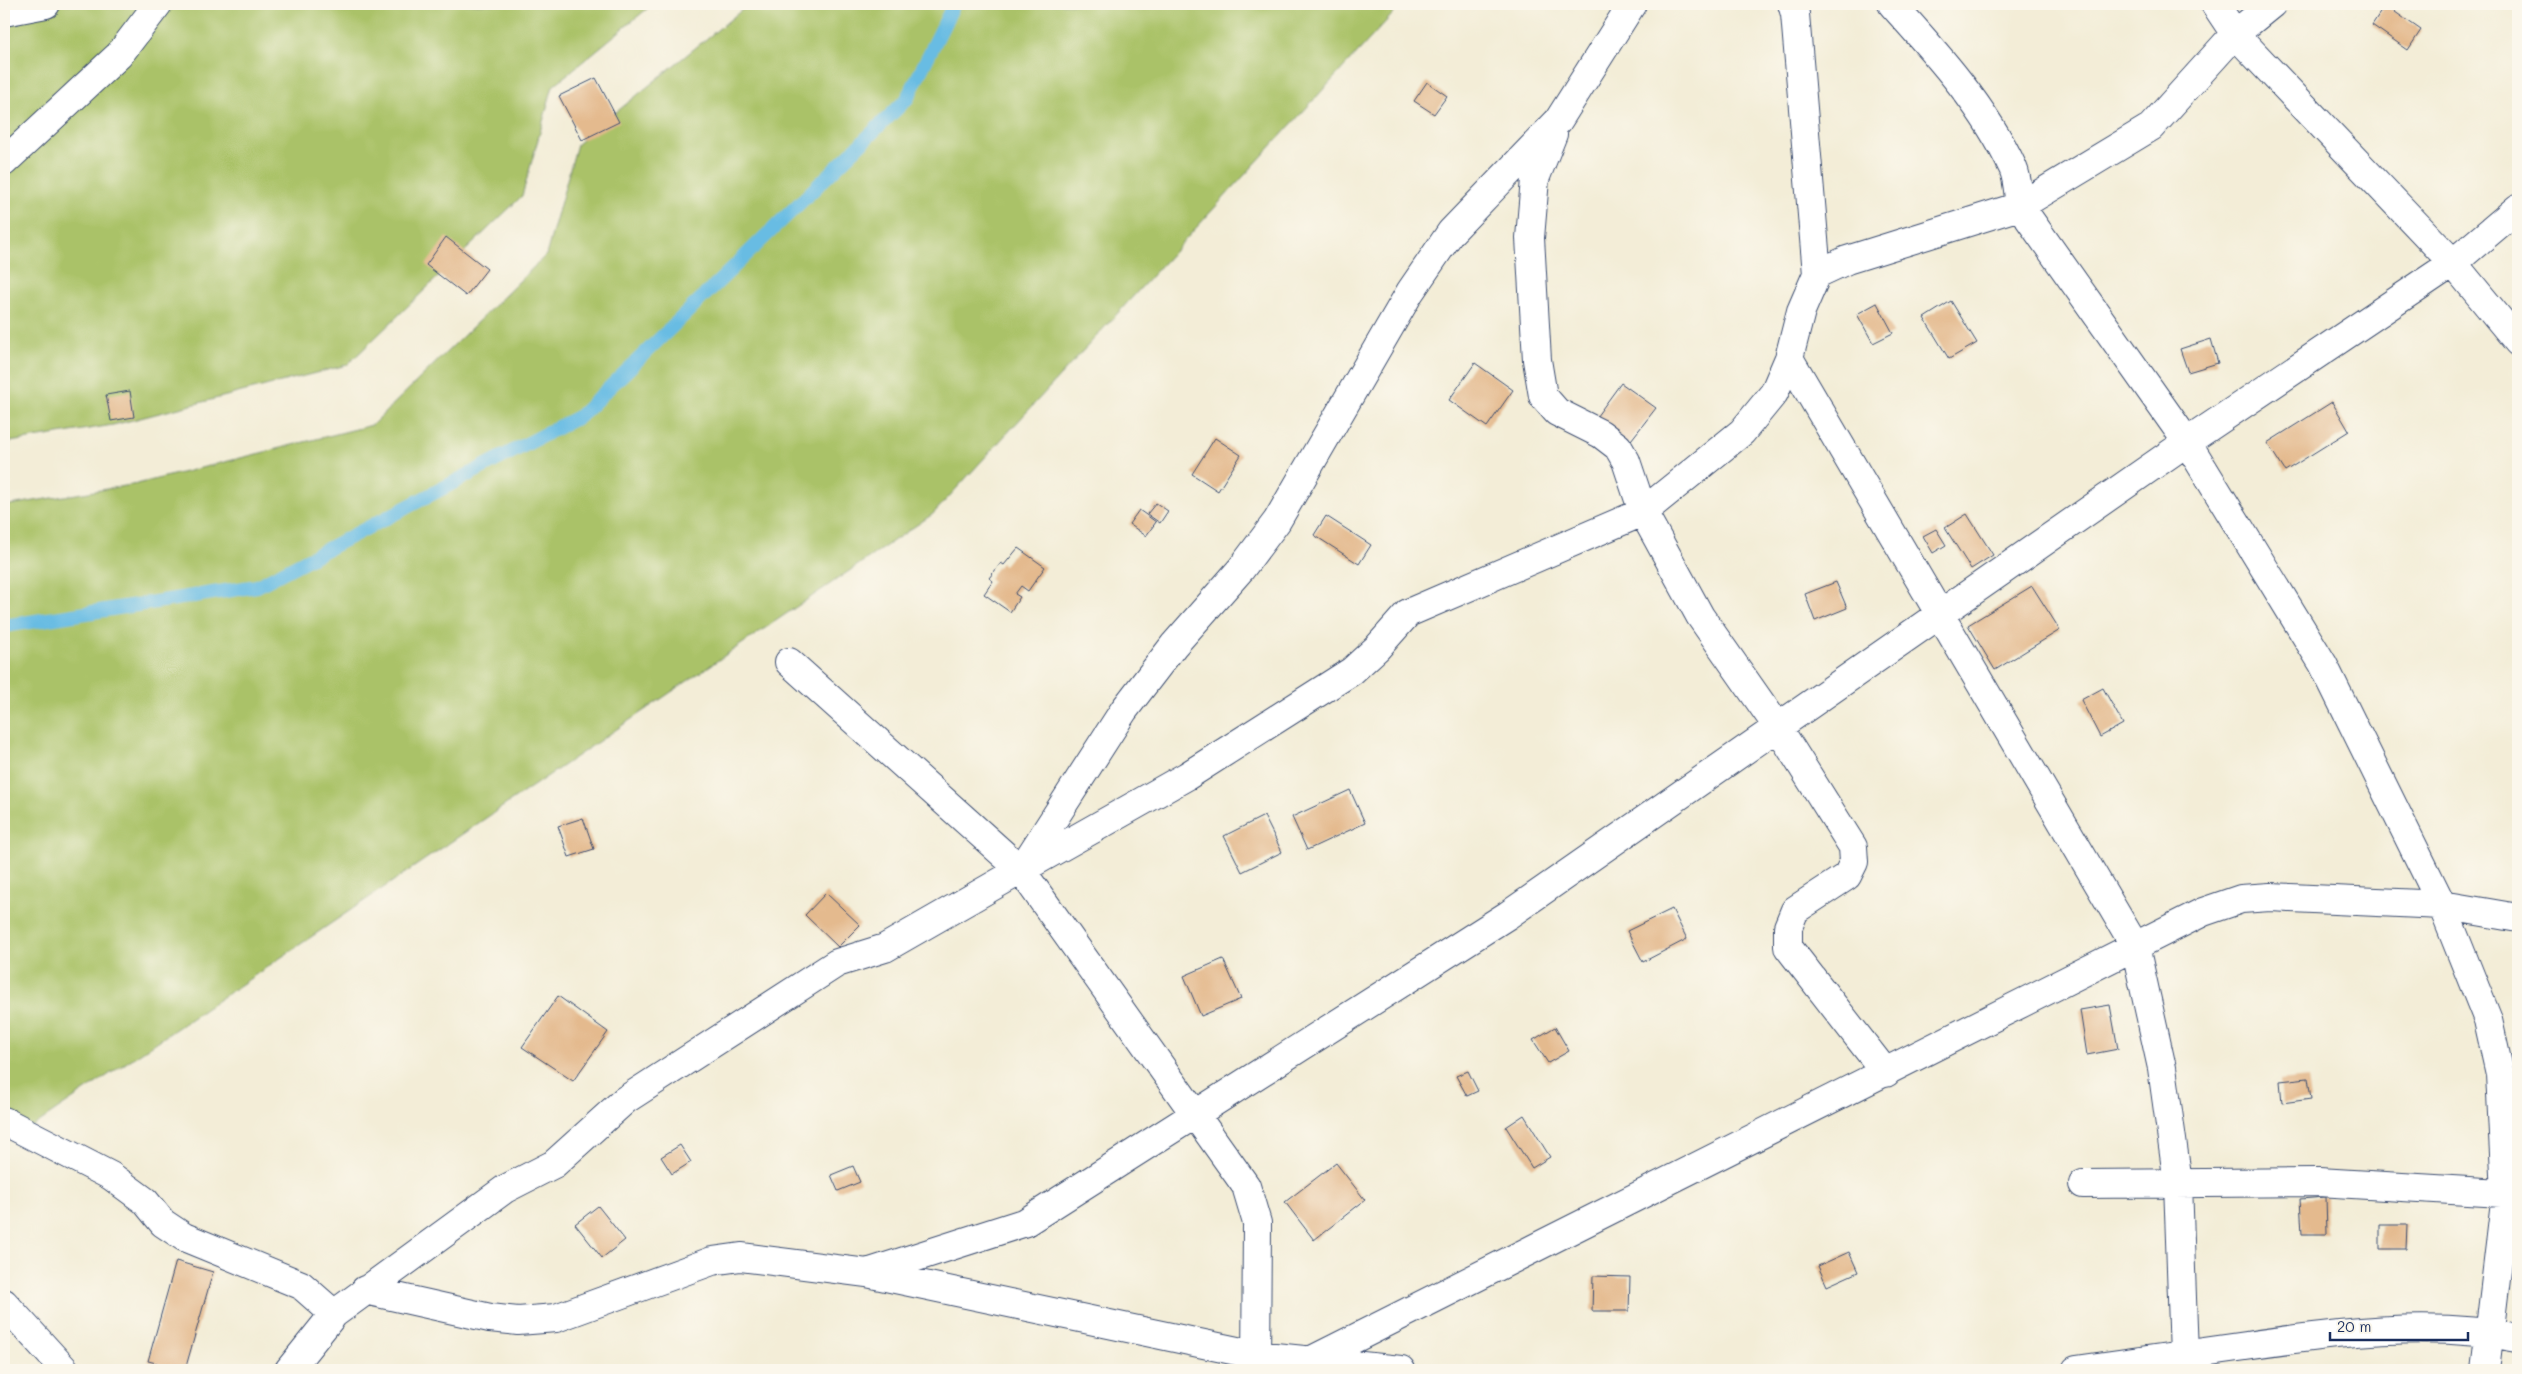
<svg xmlns="http://www.w3.org/2000/svg" width="2522" height="1374" font-family="Mali,sans-serif">
<style>
.green{fill:#aac267;stroke:#627862}
.lines{fill:none;stroke-linecap:round;stroke-linejoin:round}
.stream{stroke:#67bce3;stroke-width:14}
.building{fill:#e4ba8e}
.minor-casing{stroke:#3b4c70;stroke-width:30}
.minor{stroke:#fff;stroke-width:28}
</style>
<rect width="100%" height="100%" fill="#fbf7ec"/>
<filter id="ink" filterUnits="userSpaceOnUse"><feTurbulence type="fractalNoise" baseFrequency=".02" numOctaves="2"/><feDisplacementMap in="SourceGraphic" scale="10" xChannelSelector="R" yChannelSelector="G"/><feConvolveMatrix kernelMatrix="1 2 1 2 8 2 1 2 1" color-interpolation-filters="sRGB"/></filter>
<filter id="wash" filterUnits="userSpaceOnUse"><feTurbulence type="fractalNoise" baseFrequency=".0096" numOctaves="4" result="noise"/><feDisplacementMap in="SourceGraphic" scale="20" xChannelSelector="R" yChannelSelector="G"/><feGaussianBlur stdDeviation="1.12" result="paint"/><feColorMatrix in="noise" values="0 0 0 0 0 0 0 0 0 0 0 0 0 0 0 0 0 1.4 0 .05"/><feComposite in="paint" operator="in"/></filter>
<g filter="url(#wash)">
<rect width="100%" height="100%" fill="#f3edd7"/>
<!-- green -->
<path class="green" d="M 63,4 L 653,4 L 553,86 L 522,196 L 347,365 L 113,425 L 4,443 L 4,17 Z
M 758,4 L 1402,4 L 933,514 L 23,1133 L 4,1119 L 4,506 L 137,484 L 372,425 L 546,255 L 577,144 L 748,5 Z"/>
<g class="lines">
<!-- stream -->
<path class="stream" d="M 4,626 L 257,586 L 580,416 L 907,99 L 954,4"/>
</g>
<g id="blocks">
<!-- building -->
<path class="building" d="M 2385,5 L 2421,30 L 2408,50 L 2372,25 Z
M 596,78 L 619,122 L 582,140 L 559,96 Z
M 1427,82 L 1447,96 L 1434,114 L 1414,101 Z
M 446,237 L 487,269 L 466,296 L 426,265 Z
M 1951,301 L 1977,343 L 1949,359 L 1924,318 Z
M 1877,303 L 1893,333 L 1873,343 L 1857,314 Z
M 2211,339 L 2218,363 L 2188,372 L 2180,349 Z
M 1475,363 L 1513,390 L 1487,427 L 1449,400 Z
M 1621,383 L 1656,408 L 1628,444 L 1594,420 Z
M 130,391 L 134,417 L 111,421 L 106,395 Z
M 2332,402 L 2349,431 L 2285,471 L 2267,443 Z
M 1215,438 L 1241,455 L 1218,491 L 1192,474 Z
M 1156,503 L 1168,511 L 1160,523 L 1147,514 Z
M 1139,510 L 1156,522 L 1146,536 L 1129,524 Z
M 1967,514 L 1993,555 L 1971,569 L 1945,528 Z
M 1326,516 L 1371,545 L 1359,564 L 1314,535 Z
M 1936,529 L 1946,545 L 1933,553 L 1923,536 Z
M 1018,548 L 1045,567 L 1028,591 L 1021,586 L 1015,594 L 1020,597 L 1010,612 L 984,594 L 993,581 L 989,578 L 1001,563 L 1004,565 Z
M 1836,582 L 1847,608 L 1815,621 L 1805,594 Z
M 2032,586 L 2060,630 L 1995,670 L 1968,625 Z
M 2103,688 L 2123,724 L 2100,737 L 2081,700 Z
M 1350,790 L 1365,823 L 1307,850 L 1292,817 Z
M 1264,816 L 1282,852 L 1242,872 L 1224,836 Z
M 583,818 L 594,849 L 569,857 L 558,826 Z
M 826,893 L 860,925 L 838,947 L 805,915 Z
M 1672,909 L 1687,939 L 1643,962 L 1627,931 Z
M 1223,959 L 1241,999 L 1201,1016 L 1184,976 Z
M 558,996 L 608,1032 L 573,1081 L 522,1047 Z
M 2110,1005 L 2118,1049 L 2087,1055 L 2080,1010 Z
M 1555,1027 L 1569,1051 L 1548,1063 L 1533,1040 Z
M 1468,1071 L 1478,1091 L 1467,1096 L 1456,1076 Z
M 2308,1078 L 2311,1099 L 2282,1103 L 2280,1081 Z
M 1524,1115 L 1550,1157 L 1532,1168 L 1506,1127 Z
M 680,1145 L 691,1162 L 672,1174 L 661,1157 Z
M 1336,1163 L 1365,1200 L 1314,1240 L 1285,1202 Z
M 853,1166 L 860,1182 L 838,1191 L 831,1175 Z
M 2326,1197 L 2327,1234 L 2302,1234 L 2300,1199 Z
M 598,1206 L 625,1240 L 602,1258 L 575,1224 Z
M 2380,1225 L 2407,1225 L 2406,1249 L 2380,1249 Z
M 1849,1252 L 1858,1272 L 1827,1286 L 1818,1266 Z
M 176,1261 L 213,1272 L 185,1370 L 148,1361 Z
M 1593,1276 L 1630,1277 L 1629,1311 L 1592,1311 Z
M 881,1367 L 922,1367 L 922,1370 L 881,1370 Z"/>
</g>
</g>
<g filter="url(#ink)">
<use href="#blocks" fill-opacity="0" stroke="#3b4c70" stroke-width="1"/>
<g class="lines">
<defs>
<path id="minor" d="M 1892,4 C 1937,54 1985,107 2013,168 C 2018,179 2018,194 2020,206 L 2187,442 L 2323,664 L 2442,905 L 2488,1020 L 2500,1074 L 2506,1194 L 2485,1370
M 2215,4 L 2235,34 L 2453,263 L 2518,342
M 4,12 L 46,4
M 1553,134 L 1535,179 L 1530,238 L 1537,360 L 1543,396 L 1557,412 L 1601,434 L 1618,447 L 1626,461 L 1643,512 L 1700,616 L 1777,726 L 1853,847 L 1854,862 L 1847,876 L 1795,910 L 1788,927 L 1788,947 L 1886,1073
M 4,162 L 119,55 L 158,4
M 1817,274 L 1847,260 L 2020,206 L 2151,127 L 2235,34 L 2272,4
M 1789,358 L 2135,946 L 2162,1068 L 2178,1183 L 2184,1355
M 789,662 L 1021,870 L 1246,1186 L 1257,1223 L 1256,1370
M 1024,868 L 1187,776 L 1352,671 L 1377,648 L 1408,613 L 1643,512 L 1742,432 L 1774,393 L 1789,358 L 1801,311 L 1817,274 L 1795,14 L 1792,4
M 4,1121 L 111,1176 L 145,1201 L 163,1223 L 184,1237 L 301,1285 L 334,1314
M 2083,1184 L 2319,1182 L 2518,1194
M 867,1273 L 1026,1222 L 1508,915 L 2187,442 L 2453,263 L 2518,208
M 365,1290 L 490,1318 L 518,1321 L 556,1318 L 712,1261 L 741,1257 L 867,1273 L 1256,1355 L 1401,1370
M 4,1303 L 65,1370
M 1308,1362 L 2203,912 L 2241,899 L 2270,897 L 2442,905 L 2518,918
M 289,1370 L 334,1314 L 505,1189 L 554,1164 L 625,1100 L 837,963 L 885,948 L 1021,870 L 1124,710 L 1174,645 L 1241,569 L 1277,521 L 1410,292 L 1451,232 L 1558,121 L 1632,4
M 2076,1370 C 2133,1362 2189,1354 2246,1346 C 2333,1333 2431,1320 2518,1338"/>
</defs>
<!-- minor casing -->
<use href="#minor" class="minor-casing"/>
<!-- minor -->
<use href="#minor" class="minor"/>
</g>
</g>
<!-- margin -->
<rect width="2522" height="1374" fill="none" stroke="#fbf7ec" stroke-width="20"/>
<!-- scale -->
<path d="M2330 1332v8h138v-8" fill="none" stroke="#1b2f5e" stroke-width="2.5"/>
<text x="2337" y="1332" font-size="15" fill="#1b2f5e" stroke="#fbf7ec" stroke-width="4" paint-order="stroke">20 m</text>
</svg>
